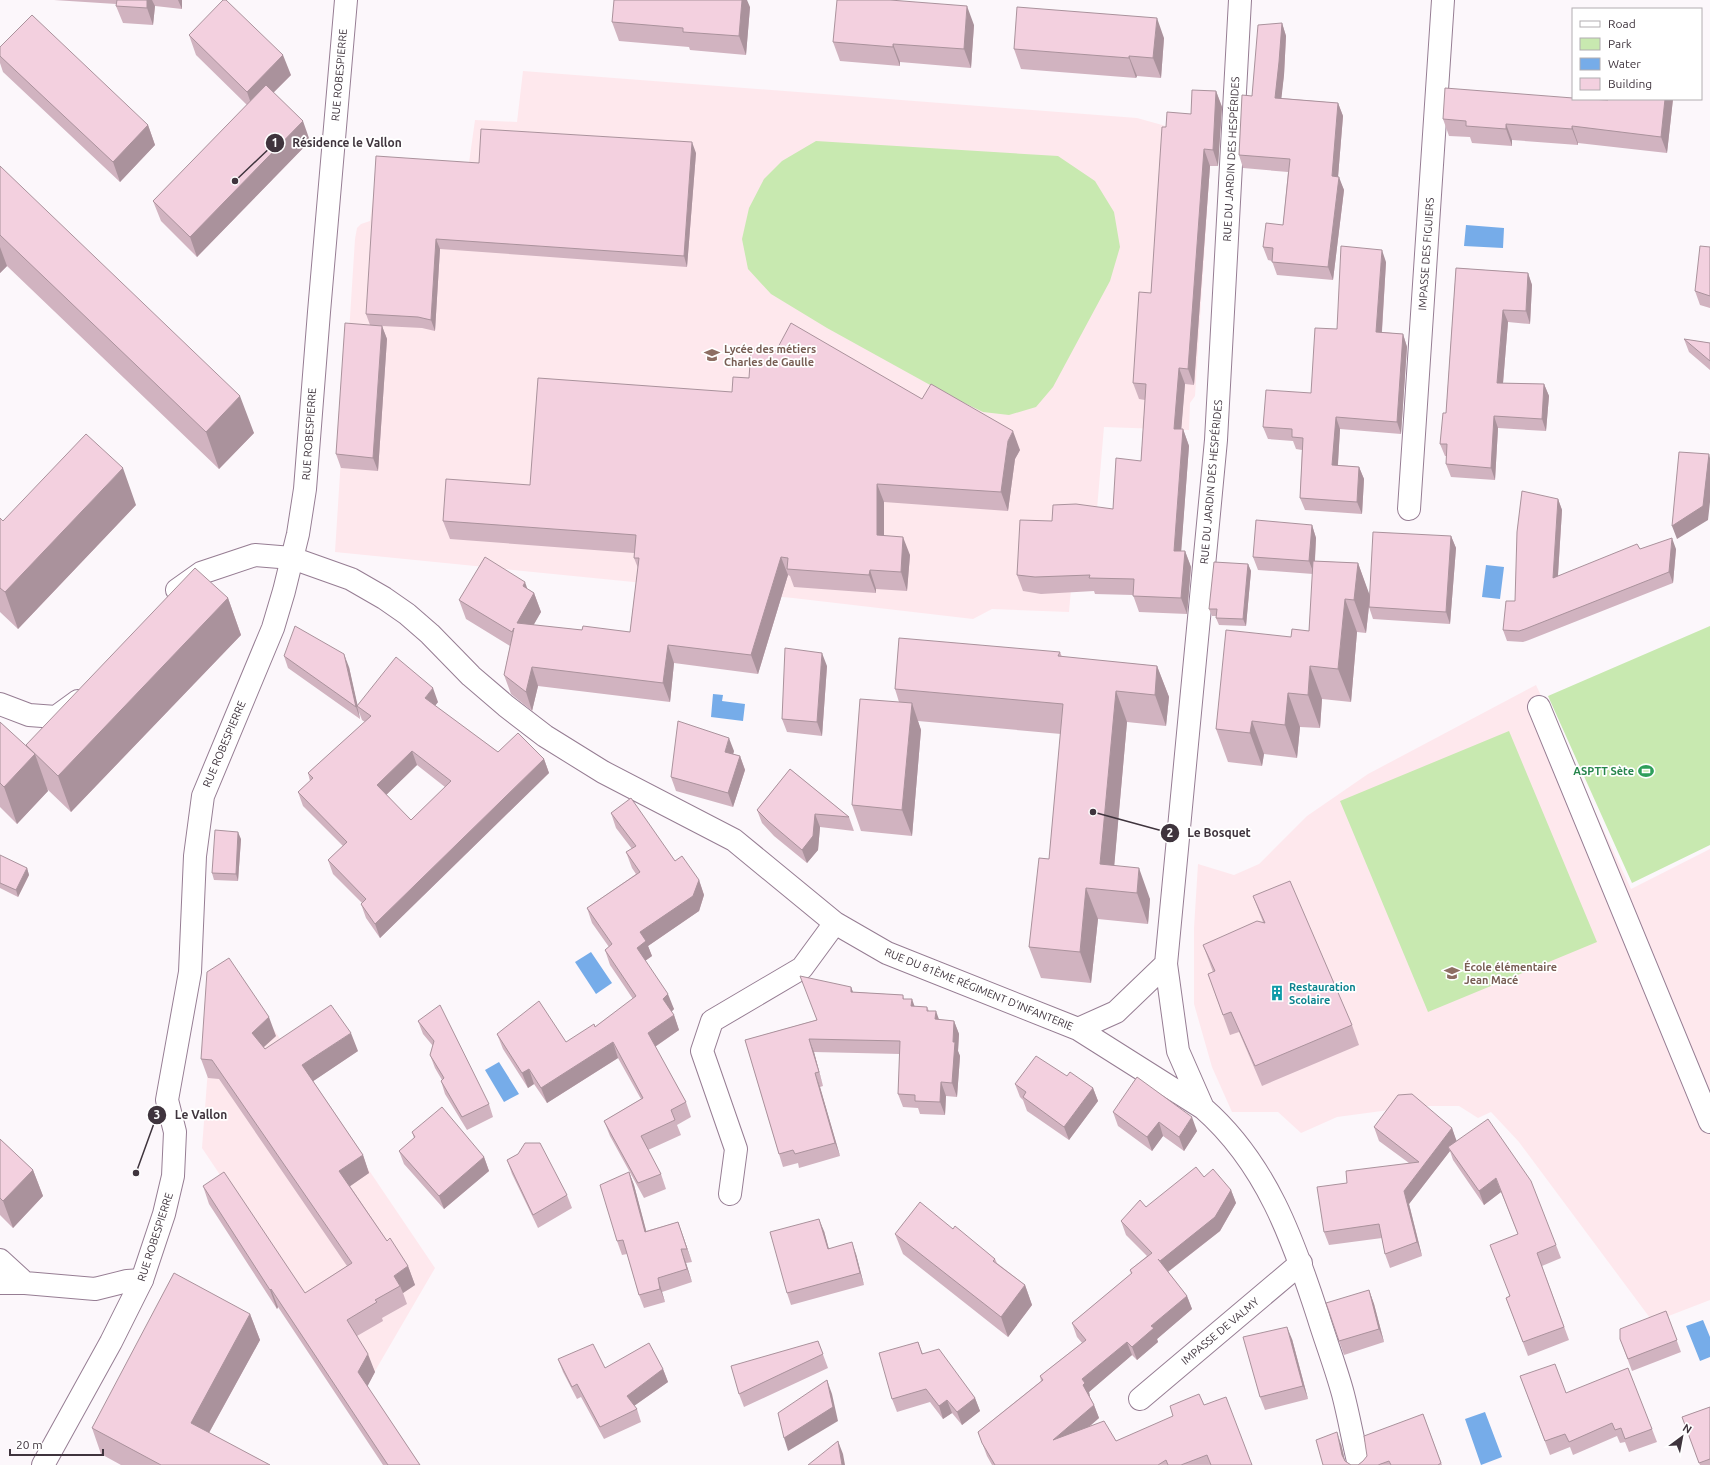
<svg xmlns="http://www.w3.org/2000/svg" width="1710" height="1465" font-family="Ubuntu,sans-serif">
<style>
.education{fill:#fee8ed}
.green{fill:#c8e9b0}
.water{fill:#76ace9}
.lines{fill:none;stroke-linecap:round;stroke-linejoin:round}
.street-casing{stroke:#967d93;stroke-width:24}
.secondary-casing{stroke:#967d93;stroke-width:24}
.street{stroke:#fff;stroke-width:22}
.secondary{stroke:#fff;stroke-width:22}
.wall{fill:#d1b3c0;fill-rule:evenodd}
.shaded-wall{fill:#aa929c}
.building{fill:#f3d0df;stroke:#aa929c;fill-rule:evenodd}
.labels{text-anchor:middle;stroke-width:3.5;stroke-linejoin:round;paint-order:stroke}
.street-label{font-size:11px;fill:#3f343d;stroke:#fff}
.education-label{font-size:11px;font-weight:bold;fill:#785e54;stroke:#fff;text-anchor:start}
.leisure-label{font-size:11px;font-weight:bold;fill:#27864d;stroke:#fff;text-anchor:end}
.culture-label{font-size:11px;font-weight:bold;fill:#0d838f;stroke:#fff;text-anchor:start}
.leader{fill:none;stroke:#3f343d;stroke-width:1.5}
.callout-dot{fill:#3f343d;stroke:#fff;stroke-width:1.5}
.mark-label{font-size:12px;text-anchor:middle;font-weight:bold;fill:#fff}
.callout-label{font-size:12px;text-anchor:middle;font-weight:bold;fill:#3f343d;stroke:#fff;stroke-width:3.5;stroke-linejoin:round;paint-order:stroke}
</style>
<rect width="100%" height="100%" fill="#fcf7fb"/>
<!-- education -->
<path class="education" d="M 523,71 L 1137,118 L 1173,128 L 1212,135 L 1195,396 L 1190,403 L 1189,430 L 1104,427 L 1092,568 L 1073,567 L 1069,612 L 992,609 L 973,619 L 793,598 L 335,552 L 355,239 L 357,228 L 361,224 L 370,221 L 377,167 L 468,170 L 475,120 L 517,122 Z
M 1536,685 L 1631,889 L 1710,849 L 1710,1300 L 1653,1322 L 1519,1142 L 1491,1112 L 1478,1118 L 1459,1106 L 1419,1106 L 1337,1117 L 1301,1133 L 1278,1112 L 1232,1112 L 1212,1067 L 1194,1004 L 1194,928 L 1198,864 L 1234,875 L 1259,864 L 1307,816 L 1368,774 Z
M 214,989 L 260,1009 L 435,1268 L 364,1390 L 202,1148 Z"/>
<!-- green -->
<path class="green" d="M 816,141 L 1058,156 L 1095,181 L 1114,212 L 1120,247 L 1110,281 L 1053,387 L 1036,407 L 1009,415 L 983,412 L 950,396 L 827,328 L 771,294 L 748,269 L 742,239 L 749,208 L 764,179 L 782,161 Z
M 1710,626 L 1710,845 L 1632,883 L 1548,696 Z
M 1509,731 L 1597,942 L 1428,1012 L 1340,801 Z"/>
<!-- water -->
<path class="water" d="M 1466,225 L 1504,228 L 1503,248 L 1464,246 Z
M 1486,565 L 1504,567 L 1500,599 L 1482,597 Z
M 713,694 L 723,695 L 722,701 L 745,704 L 743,721 L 711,717 Z
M 591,952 L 612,983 L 596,994 L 575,962 Z
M 499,1062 L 519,1094 L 504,1102 L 485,1070 Z
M 1703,1320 L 1710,1337 L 1710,1357 L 1700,1361 L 1686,1326 Z
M 1485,1412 L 1502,1457 L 1481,1465 L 1465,1419 Z"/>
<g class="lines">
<defs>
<path id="street" d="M 1409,509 L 1443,0
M 177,590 L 201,573 L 255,555 L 292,558 L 351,579 L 384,598 L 407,614 L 430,634 L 471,676 L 506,706 L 545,736 L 603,772 L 734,840 L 835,923 L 887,953 L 1078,1029 L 1203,1108 C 1266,1163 1293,1239 1318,1316 C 1326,1342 1336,1368 1343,1394 C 1349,1417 1353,1441 1359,1465
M 0,704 L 29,715 L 56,717 L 78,701
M 1539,707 L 1710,1122
M 1078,1029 L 1116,1012 L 1166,964
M 1203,1108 L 1178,1051 L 1166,964 L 1216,440 L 1240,0
M 730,1194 L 736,1149 L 702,1051 L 712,1021 L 802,968 L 835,923
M 0,1260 L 25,1283
M 0,1283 L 25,1283 L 95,1289 L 127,1281 L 142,1280
M 1140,1399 L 1301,1263"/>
<path id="secondary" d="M 43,1465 L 111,1342 L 142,1280 L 164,1214 L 173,1176 L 175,1132 L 167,1100 L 190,972 L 195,856 L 203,796 L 273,628 L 284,591 L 298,534 L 305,489 L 319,312 L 346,0"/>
</defs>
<!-- street casing -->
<use href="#street" class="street-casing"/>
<!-- secondary casing -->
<use href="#secondary" class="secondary-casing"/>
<!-- street -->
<use href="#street" class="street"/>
<!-- secondary -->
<use href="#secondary" class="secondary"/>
</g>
<!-- wall -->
<path class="wall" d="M 54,0 L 182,0 L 182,9 L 155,6 L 153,25 L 123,23 L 116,6 L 116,4 Z
M 750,7 L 746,55 L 690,50 L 689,47 L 619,41 L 612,22 Z
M 1282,23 L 1286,36 L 1284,75 L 1281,98 L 1338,103 L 1343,116 L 1338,177 L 1344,190 L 1333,280 L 1277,275 L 1272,261 L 1268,260 L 1263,247 L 1283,225 L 1288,172 L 1243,168 L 1239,155 L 1252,96 Z
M 974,25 L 971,68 L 900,62 L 900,66 L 840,61 L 833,42 Z
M 189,35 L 291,75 L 273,93 L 310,141 L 197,257 L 161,221 L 153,201 L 247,105 L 196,55 Z
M 1164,38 L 1161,78 L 1137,76 L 1136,78 L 1021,69 L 1014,49 Z
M 0,47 L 148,125 L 155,145 L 120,182 L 3,72 L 0,63 Z
M 1216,91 L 1222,107 L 1218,166 L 1210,166 L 1194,385 L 1185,384 L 1181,429 L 1183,429 L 1189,446 L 1181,551 L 1185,551 L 1191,567 L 1187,614 L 1139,612 L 1133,595 L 1095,594 L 1094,591 L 1041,594 L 1023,591 L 1017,575 L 1052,521 L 1113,509 L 1141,461 L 1145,400 L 1139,399 L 1133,383 L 1151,293 L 1166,127 L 1191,114 Z
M 1608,99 L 1673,99 L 1667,153 L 1578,143 L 1578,145 L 1512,140 L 1512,146 L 1472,143 L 1470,137 L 1449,136 L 1443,119 L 1608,100 Z
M 696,153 L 687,267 L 440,249 L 435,331 L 422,328 L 382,326 L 387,339 L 378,471 L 341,468 L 336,454 L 370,325 L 366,314 L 479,163 Z
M 0,166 L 254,433 L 219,469 L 7,266 L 0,273 Z
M 1710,247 L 1710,308 L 1700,305 L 1695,291 Z
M 1386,262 L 1382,332 L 1403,334 L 1407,347 L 1401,434 L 1340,429 L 1338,465 L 1359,467 L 1364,479 L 1362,514 L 1305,510 L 1300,498 L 1302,450 L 1296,449 L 1293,441 L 1268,439 L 1263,427 L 1311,393 L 1337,329 Z
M 1456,268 L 1528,273 L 1532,285 L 1530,324 L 1508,322 L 1503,383 L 1544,384 L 1549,396 L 1546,431 L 1498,428 L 1495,480 L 1451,477 L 1446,464 L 1447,456 L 1445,456 L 1440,444 L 1446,413 Z
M 1684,339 L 1710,343 L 1710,370 L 1689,352 Z
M 732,392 L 922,399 L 1020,450 L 1015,459 L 1008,511 L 884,502 L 884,535 L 910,555 L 907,591 L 876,589 L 876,593 L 794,587 L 790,576 L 788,575 L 758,674 L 674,663 L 670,702 L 538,686 L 532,711 L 511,694 L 504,675 L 510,646 L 466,619 L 459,600 L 528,589 L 534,593 L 541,612 L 533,625 L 582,630 L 630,632 L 638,568 L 634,558 L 634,553 L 450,539 L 443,521 L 530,485 Z
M 1558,499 L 1562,510 L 1558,576 L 1640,549 L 1676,549 L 1673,583 L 1529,640 L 1523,642 L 1507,641 L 1503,630 Z
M 136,505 L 18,629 L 0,612 L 0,518 L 3,521 Z
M 1312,525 L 1316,538 L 1315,561 L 1358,563 L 1369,595 L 1451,536 L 1456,548 L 1450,624 L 1373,619 L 1369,607 L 1366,633 L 1357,632 L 1351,702 L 1322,699 L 1320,728 L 1300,727 L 1297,758 L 1264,754 L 1262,766 L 1228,762 L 1216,729 L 1291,637 L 1309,631 L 1313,574 L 1258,570 L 1253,557 Z
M 1248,564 L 1251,571 L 1246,626 L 1219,625 L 1216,618 L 1217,616 L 1212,616 L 1209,609 Z
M 228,598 L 241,635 L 71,812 L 47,789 L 48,791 L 17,824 L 0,807 L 0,722 L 27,747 L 26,745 Z
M 1060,652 L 1062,657 L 1157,666 L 1169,697 L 1166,726 L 1127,722 L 1114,866 L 1150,899 L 1148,924 L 1098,919 L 1091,983 L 1041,978 L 1029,947 L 1049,859 L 1061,734 L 918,721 L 921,730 L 912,836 L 861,831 L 852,805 L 899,702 L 895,689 Z
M 284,656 L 349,667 L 357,705 L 438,702 L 435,706 L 498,752 L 544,759 L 549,773 L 380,938 L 366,918 L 361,904 L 362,903 L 333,874 L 328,860 L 343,846 L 303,806 L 298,792 L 310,781 L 308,773 L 365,722 L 362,720 L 359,712 L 360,719 L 288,668 ZM 417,765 L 445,787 L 411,820 L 386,795 Z
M 827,666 L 822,736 L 787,732 L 782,719 Z
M 734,751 L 733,754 L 740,756 L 745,770 L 733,807 L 676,791 L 671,777 Z
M 790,769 L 849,817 L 854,831 L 820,827 L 818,850 L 807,863 L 774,836 L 762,823 L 757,810 Z
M 611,813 L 675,861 L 699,880 L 704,895 L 699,911 L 648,946 L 652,956 L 645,961 L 674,1009 L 671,1012 L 674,1015 L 679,1030 L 655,1047 L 686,1102 L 691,1117 L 677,1125 L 681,1135 L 648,1150 L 661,1174 L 666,1189 L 644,1198 L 610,1136 L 604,1121 L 641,1099 L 618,1058 L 547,1103 L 534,1084 L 528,1088 L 503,1049 L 497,1034 L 566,1042 L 595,1027 L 633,999 L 610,965 L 605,950 L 609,947 L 592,923 L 587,908 L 636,874 L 632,868 L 626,852 L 632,849 L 616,828 Z
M 241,839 L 238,881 L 214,880 L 212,873 Z
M 0,856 L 27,868 L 29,875 L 18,897 L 0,888 Z
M 1253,896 L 1352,1025 L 1359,1045 L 1262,1086 L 1239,1032 L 1230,1035 L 1208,974 L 1213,972 L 1203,945 L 1263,922 Z
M 851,987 L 853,992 L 903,995 L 904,999 L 915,1007 L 927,1007 L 929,1011 L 939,1020 L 954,1021 L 959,1034 L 958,1051 L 960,1056 L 957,1097 L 946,1096 L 945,1115 L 920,1114 L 918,1108 L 903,1107 L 898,1094 L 900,1054 L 814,1052 L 823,1086 L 820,1087 L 840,1156 L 799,1168 L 798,1163 L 783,1167 L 779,1154 L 745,1040 L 816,1020 Z
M 418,1021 L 489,1104 L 493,1117 L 467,1130 L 445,1094 L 441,1081 L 442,1080 L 435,1068 L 430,1055 L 433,1046 L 423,1034 Z
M 276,1036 L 263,1048 L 265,1049 L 358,1051 L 313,1081 L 363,1155 L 369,1173 L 350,1186 L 387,1241 L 408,1266 L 415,1285 L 403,1293 L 407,1304 L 382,1318 L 383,1321 L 357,1336 L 375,1372 L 367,1386 L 420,1465 L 383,1465 L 278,1307 L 277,1309 L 209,1204 L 203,1186 L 305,1293 L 347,1266 L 219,1079 L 208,1078 L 201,1059 Z
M 1067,1076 L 1093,1088 L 1098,1101 L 1069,1140 L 1027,1111 L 1023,1100 L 1020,1097 L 1015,1084 Z
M 1113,1112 L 1197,1131 L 1184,1151 L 1163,1136 L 1152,1151 L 1118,1126 Z
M 1374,1127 L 1452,1128 L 1456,1141 L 1556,1245 L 1561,1258 L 1542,1266 L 1569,1340 L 1528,1356 L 1506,1298 L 1509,1296 L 1518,1234 L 1501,1192 L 1484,1205 L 1453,1160 L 1450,1151 L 1409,1204 L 1422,1256 L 1390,1268 L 1385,1254 L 1382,1238 L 1329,1245 L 1324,1232 L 1347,1183 L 1409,1163 L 1379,1141 Z
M 412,1132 L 484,1157 L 489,1171 L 444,1209 L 404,1164 L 399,1151 L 414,1138 Z
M 0,1139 L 33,1170 L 43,1196 L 13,1228 L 0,1215 Z
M 518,1154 L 567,1195 L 572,1208 L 538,1228 L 512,1174 L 507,1160 Z
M 629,1172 L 634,1185 L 646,1231 L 678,1222 L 692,1262 L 686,1263 L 692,1282 L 662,1292 L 665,1302 L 644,1308 L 639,1295 L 627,1254 L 622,1255 L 617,1241 Z
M 1204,1177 L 1231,1190 L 1236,1203 L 1220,1231 L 1168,1272 L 1187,1296 L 1192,1309 L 1157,1339 L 1158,1342 L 1137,1360 L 1132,1355 L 1089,1392 L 1090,1397 L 1094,1405 L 1099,1418 L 1089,1427 L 1116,1441 L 1204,1405 L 1252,1465 L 992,1465 L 987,1456 L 978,1432 L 1041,1381 L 1040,1376 L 1082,1343 L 1077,1337 L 1072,1323 L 1131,1274 L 1130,1270 L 1147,1256 L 1126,1235 L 1121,1221 L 1146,1207 Z
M 953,1229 L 995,1259 L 997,1263 L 1025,1285 L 1032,1305 L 1008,1337 L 903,1254 L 895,1234 Z
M 824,1231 L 829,1249 L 856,1254 L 864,1285 L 791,1305 L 787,1293 Z
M 1369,1290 L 1374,1304 L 1384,1342 L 1344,1355 L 1339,1341 Z
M 1666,1311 L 1681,1352 L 1632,1371 L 1620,1339 Z
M 250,1314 L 260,1340 L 209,1433 L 270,1465 L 121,1465 L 101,1454 L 92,1428 Z
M 1292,1339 L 1308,1399 L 1265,1410 L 1260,1397 Z
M 818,1341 L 828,1368 L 744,1407 L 739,1394 Z
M 918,1342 L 923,1354 L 975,1398 L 980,1411 L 962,1425 L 952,1413 L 943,1419 L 930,1402 L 897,1412 L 892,1399 Z
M 558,1359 L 605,1368 L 663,1369 L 668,1382 L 634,1406 L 637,1409 L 641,1422 L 604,1439 L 581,1397 L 577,1399 L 563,1372 Z
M 1520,1376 L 1566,1393 L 1652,1429 L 1657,1442 L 1629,1452 L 1625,1442 L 1620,1443 L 1617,1436 L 1573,1455 L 1570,1447 L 1550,1455 Z
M 1710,1407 L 1710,1465 L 1700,1465 L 1682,1417 Z
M 1423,1414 L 1442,1465 L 1323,1465 L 1341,1444 L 1345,1461 L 1351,1465 L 1358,1465 L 1363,1461 Z"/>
<!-- shaded-wall -->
<path class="shaded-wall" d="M 147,0 L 152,0 L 155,6 L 153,25 L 147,8 Z
M 178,0 L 182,0 L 182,9 Z
M 742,0 L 747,0 L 750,7 L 746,55 L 739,36 Z
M 967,6 L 974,25 L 971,68 L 964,49 Z
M 1157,18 L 1164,38 L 1161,78 L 1153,58 Z
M 1282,23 L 1286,36 L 1284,75 L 1280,111 L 1275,98 Z
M 893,44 L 900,62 L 900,66 L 893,47 Z
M 283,55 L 291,75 L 254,112 L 247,92 Z
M 1129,56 L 1137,76 L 1136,78 L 1129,58 Z
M 1216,91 L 1222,107 L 1218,166 L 1213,150 Z
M 1665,99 L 1673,99 L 1667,153 L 1661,137 Z
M 1338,103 L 1343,116 L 1337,189 L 1332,176 Z
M 303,121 L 310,141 L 197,257 L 190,237 Z
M 1506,124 L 1512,140 L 1512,146 L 1506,129 Z
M 148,125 L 155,145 L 120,182 L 113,162 Z
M 1572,126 L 1578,143 L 1578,145 L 1572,129 Z
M 692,142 L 696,153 L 687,267 L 684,256 Z
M 1204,149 L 1210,166 L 1194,385 L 1188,369 Z
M 1339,177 L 1344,190 L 1333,280 L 1328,267 Z
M 436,239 L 440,249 L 435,331 L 431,320 Z
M 0,247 L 7,266 L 0,273 Z
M 1382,250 L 1386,262 L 1381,344 L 1376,332 Z
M 1528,273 L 1532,285 L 1530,324 L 1526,311 Z
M 1503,310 L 1508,322 L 1502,395 L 1497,383 Z
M 382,326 L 387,339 L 378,471 L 373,458 Z
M 1403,334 L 1407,347 L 1401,434 L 1397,422 Z
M 1179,368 L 1185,384 L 1180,445 L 1174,429 Z
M 1544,384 L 1549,396 L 1546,431 L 1542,419 Z
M 240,396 L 254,433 L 219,469 L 206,432 Z
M 1494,416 L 1498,428 L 1495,480 L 1491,468 Z
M 1336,417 L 1340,429 L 1337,477 L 1332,465 Z
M 1183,429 L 1189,446 L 1180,567 L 1174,551 Z
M 1013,431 L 1020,450 L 1015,459 L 1008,511 L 1001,492 L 1008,441 Z
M 1709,454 L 1710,458 L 1710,502 L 1708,520 L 1677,539 L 1672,526 Z
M 1359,467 L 1364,479 L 1362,514 L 1357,502 Z
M 123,468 L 136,505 L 18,629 L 5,592 Z
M 877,484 L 884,502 L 884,554 L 877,535 Z
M 1558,499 L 1562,510 L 1557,589 L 1553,578 Z
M 1312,525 L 1316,538 L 1314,574 L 1309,561 Z
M 1451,536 L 1456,548 L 1450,624 L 1446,612 Z
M 903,537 L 910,555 L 907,591 L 901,572 Z
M 1672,538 L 1676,549 L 1673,583 L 1669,572 Z
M 1185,551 L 1191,567 L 1187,614 L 1181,598 Z
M 781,557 L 788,575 L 758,674 L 751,655 Z
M 1358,563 L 1370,596 L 1366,633 L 1354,600 Z
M 1248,564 L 1251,571 L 1246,626 L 1243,619 Z
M 870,570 L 876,589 L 876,593 L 869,575 Z
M 525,582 L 531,599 L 534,593 L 541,612 L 524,642 L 517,623 L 523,586 Z
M 228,598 L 241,635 L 71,812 L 58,776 Z
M 1345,599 L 1357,632 L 1351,702 L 1338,669 Z
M 668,645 L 674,663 L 670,702 L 663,683 Z
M 822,653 L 827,666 L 822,736 L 817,722 Z
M 344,654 L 349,667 L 358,707 L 357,706 L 360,719 L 356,707 Z
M 1157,666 L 1169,697 L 1166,726 L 1155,695 Z
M 1310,666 L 1322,699 L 1320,728 L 1308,695 Z
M 532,667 L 538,686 L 532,711 L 526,692 Z
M 433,688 L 438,702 L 430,712 L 425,698 Z
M 1116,691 L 1127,722 L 1112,891 L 1100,864 Z
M 1288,693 L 1300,727 L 1297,758 L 1285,725 Z
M 912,703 L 921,730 L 912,836 L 902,810 Z
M 1252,721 L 1264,754 L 1262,766 L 1250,733 Z
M 729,738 L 734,751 L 730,765 L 725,752 Z
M 412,751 L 417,765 L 382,799 L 377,785 Z
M 35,754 L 48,791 L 17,824 L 4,787 Z
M 740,756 L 745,770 L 733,807 L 728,793 Z
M 544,759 L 549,773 L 380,938 L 375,924 Z
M 815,814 L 820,827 L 818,850 L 807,863 L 802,850 Z
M 238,832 L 241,839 L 238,881 L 236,874 Z
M 27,868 L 29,875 L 18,897 L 16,890 Z
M 1139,868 L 1150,899 L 1148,924 L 1137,893 Z
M 699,880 L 704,895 L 699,911 L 648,946 L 652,956 L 642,963 L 637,948 L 640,932 Z
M 1086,888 L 1098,919 L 1091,983 L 1080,952 Z
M 851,987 L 856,1000 L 851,992 Z
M 668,994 L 674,1009 L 669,1014 L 663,999 Z
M 912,999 L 917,1013 L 911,1006 Z
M 936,1011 L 941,1025 L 935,1019 Z
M 674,1015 L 679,1030 L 653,1048 L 648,1033 Z
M 269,1017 L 276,1036 L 258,1052 L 252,1033 Z
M 954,1021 L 959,1034 L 958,1051 L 960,1056 L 957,1097 L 952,1083 L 953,1042 Z
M 351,1033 L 358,1051 L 309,1084 L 302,1065 Z
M 809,1039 L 814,1052 L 823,1086 L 819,1072 Z
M 613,1042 L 618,1058 L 547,1103 L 541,1088 Z
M 529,1069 L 534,1084 L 528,1088 L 522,1073 Z
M 815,1073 L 820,1087 L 840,1156 L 835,1143 Z
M 941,1082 L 946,1096 L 945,1115 L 940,1102 Z
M 1093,1088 L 1098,1101 L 1069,1140 L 1064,1127 Z
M 1192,1117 L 1197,1131 L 1184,1151 L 1179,1137 Z
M 1159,1122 L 1163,1136 L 1152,1151 L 1147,1137 Z
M 1452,1128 L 1457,1142 L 1448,1147 L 1450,1151 L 1409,1204 L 1422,1256 L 1417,1242 L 1404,1191 Z
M 363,1155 L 369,1173 L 346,1189 L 339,1171 Z
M 484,1157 L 489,1171 L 444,1209 L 439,1196 Z
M 33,1170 L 43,1196 L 13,1228 L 3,1201 Z
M 629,1172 L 634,1185 L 650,1245 L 645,1232 Z
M 1496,1178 L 1501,1192 L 1484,1205 L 1479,1191 Z
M 1231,1190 L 1236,1203 L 1220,1231 L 1165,1274 L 1160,1261 Z
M 819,1219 L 824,1231 L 832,1261 L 828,1249 Z
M 678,1222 L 683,1236 L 692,1262 L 687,1249 Z
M 852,1242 L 856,1254 L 864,1285 L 860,1273 Z
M 681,1249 L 686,1263 L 692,1282 L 687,1269 Z
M 408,1266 L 415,1285 L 403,1293 L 400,1286 L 394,1276 Z
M 658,1278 L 662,1292 L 665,1302 L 660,1289 Z
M 1025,1285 L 1032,1305 L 1008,1337 L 1001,1317 Z
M 271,1289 L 278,1307 L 277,1309 L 270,1290 Z
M 1369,1290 L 1374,1304 L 1384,1342 L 1379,1329 Z
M 1187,1296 L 1192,1309 L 1157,1339 L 1158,1342 L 1137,1360 L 1132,1347 L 1151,1326 Z
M 250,1314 L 260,1340 L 200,1449 L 191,1423 Z
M 1287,1327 L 1292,1339 L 1308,1399 L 1303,1386 Z
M 1127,1342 L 1132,1355 L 1089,1392 L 1090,1397 L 1088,1399 L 1083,1385 L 1082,1379 Z
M 368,1354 L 375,1372 L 365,1391 L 358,1372 Z
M 663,1369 L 668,1382 L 631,1408 L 627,1396 Z
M 827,1380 L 832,1394 L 838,1421 L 788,1451 L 784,1438 Z
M 975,1398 L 980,1411 L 962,1425 L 957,1412 Z
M 947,1400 L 952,1413 L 943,1419 L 939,1406 Z
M 1094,1405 L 1099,1418 L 1058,1453 L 1053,1440 Z
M 1337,1432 L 1341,1444 L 1346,1465 L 1342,1455 Z
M 838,1441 L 843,1454 L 845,1465 L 842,1465 Z"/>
<!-- building -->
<path class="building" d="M 117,0 L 147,0 L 147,8 L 116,6 Z
M 223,0 L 226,0 L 283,55 L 247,92 L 189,35 Z
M 614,0 L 742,0 L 739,36 L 683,32 L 683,28 L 612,22 Z
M 837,0 L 890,0 L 967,6 L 964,49 L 893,44 L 893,47 L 833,42 Z
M 1017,7 L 1157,18 L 1153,58 L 1129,56 L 1129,58 L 1014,49 Z
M 32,15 L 148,125 L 113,162 L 0,56 L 0,47 Z
M 1282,23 L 1279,62 L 1275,98 L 1338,103 L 1332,176 L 1339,177 L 1328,267 L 1272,262 L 1273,248 L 1263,247 L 1266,223 L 1283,225 L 1290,159 L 1239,155 L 1242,95 L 1252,96 L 1258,25 Z
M 266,85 L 303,121 L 190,237 L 153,201 Z
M 1445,88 L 1573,98 L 1573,99 L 1589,99 L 1608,100 L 1608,99 L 1665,99 L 1661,137 L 1572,126 L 1572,129 L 1506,124 L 1506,129 L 1466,126 L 1466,121 L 1443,119 Z
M 1192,90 L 1216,91 L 1213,150 L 1204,149 L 1188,369 L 1179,368 L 1174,429 L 1183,429 L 1174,551 L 1185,551 L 1181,598 L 1133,596 L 1134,579 L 1089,578 L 1090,575 L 1035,577 L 1017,575 L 1020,520 L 1052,521 L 1053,505 L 1076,504 L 1113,509 L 1116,458 L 1141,461 L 1146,384 L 1133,383 L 1139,292 L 1151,293 L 1162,127 L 1166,127 L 1167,112 L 1191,114 Z
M 481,129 L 692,142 L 684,256 L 436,239 L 431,320 L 418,317 L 366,314 L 376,156 L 479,163 Z
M 0,166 L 240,396 L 206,432 L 0,235 Z
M 1341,246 L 1382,250 L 1376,332 L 1403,334 L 1397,422 L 1336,417 L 1332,465 L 1359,467 L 1357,502 L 1300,498 L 1303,438 L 1292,437 L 1292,429 L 1263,427 L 1266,390 L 1311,393 L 1315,328 L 1337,329 Z
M 1700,246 L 1710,247 L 1710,296 L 1695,291 Z
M 1456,268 L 1528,273 L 1526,311 L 1503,310 L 1497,383 L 1544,384 L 1542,419 L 1494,416 L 1491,468 L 1446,464 L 1447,444 L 1440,444 L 1443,413 L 1446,413 Z
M 345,323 L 382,326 L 373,458 L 336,454 Z
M 791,323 L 922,399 L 931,384 L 1013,431 L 1008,441 L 1001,492 L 877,484 L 877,535 L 903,537 L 901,572 L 870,570 L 869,575 L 787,569 L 788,558 L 781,557 L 751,655 L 668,645 L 663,683 L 532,667 L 526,692 L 504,675 L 514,628 L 512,632 L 459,600 L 485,557 L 525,582 L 523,586 L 534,593 L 517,623 L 582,630 L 583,626 L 630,632 L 639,558 L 634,558 L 636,535 L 443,521 L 446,479 L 530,485 L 538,378 L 732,392 L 733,377 L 749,378 L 751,349 L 776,351 Z
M 1684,339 L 1710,343 L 1710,361 Z
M 86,434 L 123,468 L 5,592 L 0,588 L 0,518 L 3,521 Z
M 1679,452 L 1709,454 L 1703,506 L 1672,526 Z
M 1522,491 L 1558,499 L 1553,578 L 1637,544 L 1640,549 L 1672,538 L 1669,572 L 1525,629 L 1519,631 L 1503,630 L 1506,601 L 1515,601 L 1517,532 Z
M 1256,520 L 1312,525 L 1309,561 L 1253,557 Z
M 1373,532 L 1451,536 L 1446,612 L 1369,607 Z
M 1313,561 L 1358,563 L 1354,600 L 1345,599 L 1338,669 L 1310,666 L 1308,695 L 1288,693 L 1285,725 L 1252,721 L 1250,733 L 1216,729 L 1226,630 L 1291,637 L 1292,629 L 1309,631 Z
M 1214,562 L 1248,564 L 1243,619 L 1216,618 L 1217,609 L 1209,609 Z
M 195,568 L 228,598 L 58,776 L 26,745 Z
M 295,626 L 344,654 L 356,707 L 284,656 Z
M 899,638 L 1060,652 L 1058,656 L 1157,666 L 1155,695 L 1116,691 L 1100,864 L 1139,868 L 1137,893 L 1086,888 L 1080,952 L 1029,947 L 1039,858 L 1049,859 L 1063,704 L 895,689 Z
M 785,648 L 822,653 L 817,722 L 782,719 Z
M 396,657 L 433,688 L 425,698 L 498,752 L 518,733 L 544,759 L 375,924 L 361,904 L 366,899 L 328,860 L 347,842 L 298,792 L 313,778 L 308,773 L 371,716 L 357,706 ZM 412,751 L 451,781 L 411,820 L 377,785 Z
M 860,699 L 912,703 L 902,810 L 852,805 Z
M 678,721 L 729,738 L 725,752 L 740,756 L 728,793 L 671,777 Z
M 0,722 L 35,754 L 4,787 L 0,783 Z
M 790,769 L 849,817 L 815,814 L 813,836 L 802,850 L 769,822 L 757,810 Z
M 631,798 L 675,861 L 682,856 L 699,880 L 693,896 L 640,932 L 646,941 L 637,948 L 668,994 L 663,999 L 674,1015 L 648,1033 L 686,1102 L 671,1110 L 675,1120 L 641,1136 L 661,1174 L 638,1183 L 604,1121 L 643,1098 L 613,1042 L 541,1088 L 529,1069 L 522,1073 L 497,1034 L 539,1001 L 566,1042 L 594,1024 L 595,1027 L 636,996 L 605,950 L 612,944 L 587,908 L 640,872 L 626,852 L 636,846 L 611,813 Z
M 215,830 L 238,832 L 236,874 L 212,873 Z
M 0,855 L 27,868 L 16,890 L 0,883 Z
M 1290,881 L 1352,1025 L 1255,1066 L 1231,1012 L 1223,1015 L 1208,974 L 1215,971 L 1203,945 L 1257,921 L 1265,923 L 1253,896 Z
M 229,958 L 269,1017 L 252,1033 L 265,1049 L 331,1005 L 351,1033 L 302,1065 L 363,1155 L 339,1171 L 387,1241 L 390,1238 L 408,1266 L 394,1276 L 400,1286 L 375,1300 L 377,1302 L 347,1320 L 368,1354 L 358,1372 L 420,1465 L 388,1465 L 271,1289 L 270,1290 L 203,1186 L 224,1172 L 305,1293 L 352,1263 L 212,1060 L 201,1059 L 207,972 Z
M 800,976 L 851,987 L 851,992 L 903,995 L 903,999 L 912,999 L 911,1006 L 927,1007 L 927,1011 L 936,1011 L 935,1019 L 954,1021 L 953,1042 L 955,1042 L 952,1083 L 941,1082 L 940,1102 L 915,1101 L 915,1095 L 898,1094 L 900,1041 L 809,1039 L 819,1072 L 815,1073 L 835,1143 L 795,1154 L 793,1150 L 779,1154 L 745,1040 L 817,1020 Z
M 440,1005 L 489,1104 L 462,1117 L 441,1081 L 444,1078 L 430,1055 L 434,1041 L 418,1021 Z
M 1036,1056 L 1067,1076 L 1070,1072 L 1093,1088 L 1064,1127 L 1023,1097 L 1026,1092 L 1015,1084 Z
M 1137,1077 L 1192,1117 L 1179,1137 L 1159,1122 L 1147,1137 L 1113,1112 Z
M 1412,1094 L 1452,1128 L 1404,1191 L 1417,1242 L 1385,1254 L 1379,1224 L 1324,1232 L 1317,1187 L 1347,1183 L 1346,1171 L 1419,1162 L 1374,1127 L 1398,1095 Z
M 442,1107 L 484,1157 L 439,1196 L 399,1151 L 415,1137 L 412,1132 Z
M 1488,1119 L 1531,1181 L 1556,1245 L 1537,1253 L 1564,1327 L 1523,1342 L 1506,1298 L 1510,1296 L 1490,1245 L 1518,1234 L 1496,1178 L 1479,1191 L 1448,1147 Z
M 0,1139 L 33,1170 L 3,1201 L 0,1198 Z
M 525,1143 L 540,1143 L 567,1195 L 533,1215 L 507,1160 L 518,1154 Z
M 1196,1167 L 1204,1177 L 1213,1169 L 1231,1190 L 1215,1217 L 1160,1261 L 1158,1259 L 1187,1296 L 1151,1326 L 1154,1328 L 1132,1347 L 1127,1342 L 1082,1379 L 1085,1383 L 1083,1385 L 1094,1405 L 1053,1440 L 1104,1421 L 1116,1441 L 1173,1416 L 1170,1406 L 1199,1394 L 1204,1405 L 1226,1397 L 1252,1465 L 1211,1465 L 1207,1455 L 1181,1465 L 1168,1465 L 1166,1460 L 1158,1465 L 995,1465 L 982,1443 L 978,1432 L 1043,1380 L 1040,1376 L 1086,1340 L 1072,1323 L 1132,1273 L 1130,1270 L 1152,1253 L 1121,1221 L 1140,1200 L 1146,1207 Z
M 629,1172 L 645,1232 L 678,1222 L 687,1249 L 681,1249 L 687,1269 L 658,1278 L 660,1289 L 639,1295 L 623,1240 L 617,1241 L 600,1185 Z
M 920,1202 L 953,1229 L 955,1226 L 995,1259 L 993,1261 L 1025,1285 L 1001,1317 L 895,1234 Z
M 819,1219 L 828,1249 L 852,1242 L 860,1273 L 787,1293 L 770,1232 Z
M 174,1273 L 250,1314 L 191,1423 L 270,1465 L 161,1465 L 92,1428 Z
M 1369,1290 L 1379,1329 L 1339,1341 L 1326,1303 Z
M 1666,1311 L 1677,1340 L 1628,1359 L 1620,1339 L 1620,1329 Z
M 1287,1327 L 1303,1386 L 1260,1397 L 1243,1337 Z
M 818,1341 L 823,1354 L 739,1394 L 731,1366 Z
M 918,1342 L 922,1354 L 939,1349 L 975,1398 L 957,1412 L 947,1400 L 939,1406 L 926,1389 L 892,1399 L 879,1353 Z
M 649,1343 L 663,1369 L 627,1396 L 637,1409 L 600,1427 L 577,1384 L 572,1387 L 558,1359 L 593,1344 L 605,1368 Z
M 1555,1364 L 1566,1393 L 1628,1368 L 1652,1429 L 1625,1439 L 1621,1428 L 1615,1430 L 1612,1423 L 1569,1442 L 1565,1434 L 1545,1441 L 1520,1376 Z
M 827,1380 L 833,1407 L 784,1438 L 778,1413 Z
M 1710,1407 L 1710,1459 L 1699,1463 L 1682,1417 Z
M 1423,1414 L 1441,1463 L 1438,1465 L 1391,1465 L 1389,1461 L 1378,1465 L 1323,1465 L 1316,1440 L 1337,1432 L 1342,1455 L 1345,1461 L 1351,1465 L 1358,1465 L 1363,1461 L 1367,1456 L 1364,1436 Z
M 838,1441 L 842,1465 L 808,1465 Z"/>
<!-- icons -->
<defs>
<symbol id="school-bare" viewBox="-9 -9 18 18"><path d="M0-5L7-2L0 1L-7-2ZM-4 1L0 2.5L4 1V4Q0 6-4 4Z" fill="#8d6e63" stroke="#fff" stroke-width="2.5" paint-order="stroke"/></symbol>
<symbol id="stadium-bare" viewBox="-9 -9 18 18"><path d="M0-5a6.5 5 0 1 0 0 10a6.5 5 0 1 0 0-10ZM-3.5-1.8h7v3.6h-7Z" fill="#2e9e5b" stroke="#fff" stroke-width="2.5" paint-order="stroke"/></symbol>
<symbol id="building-bare" viewBox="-9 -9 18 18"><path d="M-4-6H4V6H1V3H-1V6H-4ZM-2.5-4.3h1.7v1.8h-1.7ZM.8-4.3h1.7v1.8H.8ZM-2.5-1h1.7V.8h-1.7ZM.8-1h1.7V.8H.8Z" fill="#0f9aa8" stroke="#fff" stroke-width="2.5" paint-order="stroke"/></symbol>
</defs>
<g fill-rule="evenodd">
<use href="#school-bare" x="701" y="344" width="22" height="22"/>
<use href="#stadium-bare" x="1635" y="760" width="22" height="22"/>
<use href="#school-bare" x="1441" y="962" width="22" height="22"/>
<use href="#building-bare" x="1266" y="982" width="22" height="22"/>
</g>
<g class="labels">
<!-- street labels -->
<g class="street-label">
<text transform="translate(339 75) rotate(-85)" y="4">RUE ROBESPIERRE</text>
<text transform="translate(1231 159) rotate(-87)" y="4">RUE DU JARDIN DES HESPÉRIDES</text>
<text transform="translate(1426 254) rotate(-86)" y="4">IMPASSE DES FIGUIERS</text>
<text transform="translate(309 434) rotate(-86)" y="4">RUE ROBESPIERRE</text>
<text transform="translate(1211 482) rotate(-85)" y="4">RUE DU JARDIN DES HESPÉRIDES</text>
<text transform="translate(224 744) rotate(-67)" y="4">RUE ROBESPIERRE</text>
<text transform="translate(979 989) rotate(22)" y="4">RUE DU 81ÈME RÉGIMENT D'INFANTERIE</text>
<text transform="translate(155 1237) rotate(-72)" y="4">RUE ROBESPIERRE</text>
<text transform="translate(1220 1331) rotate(-40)" y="4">IMPASSE DE VALMY</text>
</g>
<!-- education labels -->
<g class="education-label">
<text x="724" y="353">Lycée des métiers<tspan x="724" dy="13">Charles de Gaulle</tspan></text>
<text x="1464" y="971">École élémentaire<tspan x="1464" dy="13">Jean Macé</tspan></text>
</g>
<!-- leisure labels -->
<g class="leisure-label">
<text x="1634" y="775">ASPTT Sète</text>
</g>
<!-- culture labels -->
<g class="culture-label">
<text x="1289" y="991">Restauration<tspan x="1289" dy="13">Scolaire</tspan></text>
</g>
</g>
<!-- callouts -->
<path class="leader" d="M235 181L275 143M1093 812L1170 833M136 1173L157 1115"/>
<g class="callout-dot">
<circle cx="235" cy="181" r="4"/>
<circle cx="1093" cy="812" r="4"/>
<circle cx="136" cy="1173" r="4"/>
<circle cx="275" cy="143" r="10"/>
<circle cx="1170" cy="833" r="10"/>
<circle cx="157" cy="1115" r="10"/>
</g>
<g class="mark-label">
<text x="275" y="147">1</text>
<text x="1170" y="837">2</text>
<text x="157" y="1119">3</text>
</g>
<g class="callout-label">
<text x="347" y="147">Résidence le Vallon</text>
<text x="1219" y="837">Le Bosquet</text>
<text x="201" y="1119">Le Vallon</text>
</g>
<!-- legend -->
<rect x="1572" y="8" width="130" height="92" fill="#ffffff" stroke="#b2aeb1"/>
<rect x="1580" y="21" width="20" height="6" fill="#ffffff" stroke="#b2aeb1"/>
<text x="1608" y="28" font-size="12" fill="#3f343d">Road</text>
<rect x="1580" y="38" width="20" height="12" fill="#c8e9b0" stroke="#b2aeb1"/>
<text x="1608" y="48" font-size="12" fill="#3f343d">Park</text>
<rect x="1580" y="58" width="20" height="12" fill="#76ace9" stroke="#b2aeb1"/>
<text x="1608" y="68" font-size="12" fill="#3f343d">Water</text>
<rect x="1580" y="78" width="20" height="12" fill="#f3d0df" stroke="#b2aeb1"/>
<text x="1608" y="88" font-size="12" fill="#3f343d">Building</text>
<!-- north arrow -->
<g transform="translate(1682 1437) rotate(32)" stroke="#ffffff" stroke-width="3" paint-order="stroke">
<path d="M0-3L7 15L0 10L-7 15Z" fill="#3f343d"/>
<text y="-6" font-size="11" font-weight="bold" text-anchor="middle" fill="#3f343d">N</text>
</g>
<!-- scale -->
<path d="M10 1449v6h93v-6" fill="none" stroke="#3f343d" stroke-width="2"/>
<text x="16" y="1449" font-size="12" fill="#3f343d" stroke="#ffffff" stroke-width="3" paint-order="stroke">20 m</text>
</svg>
